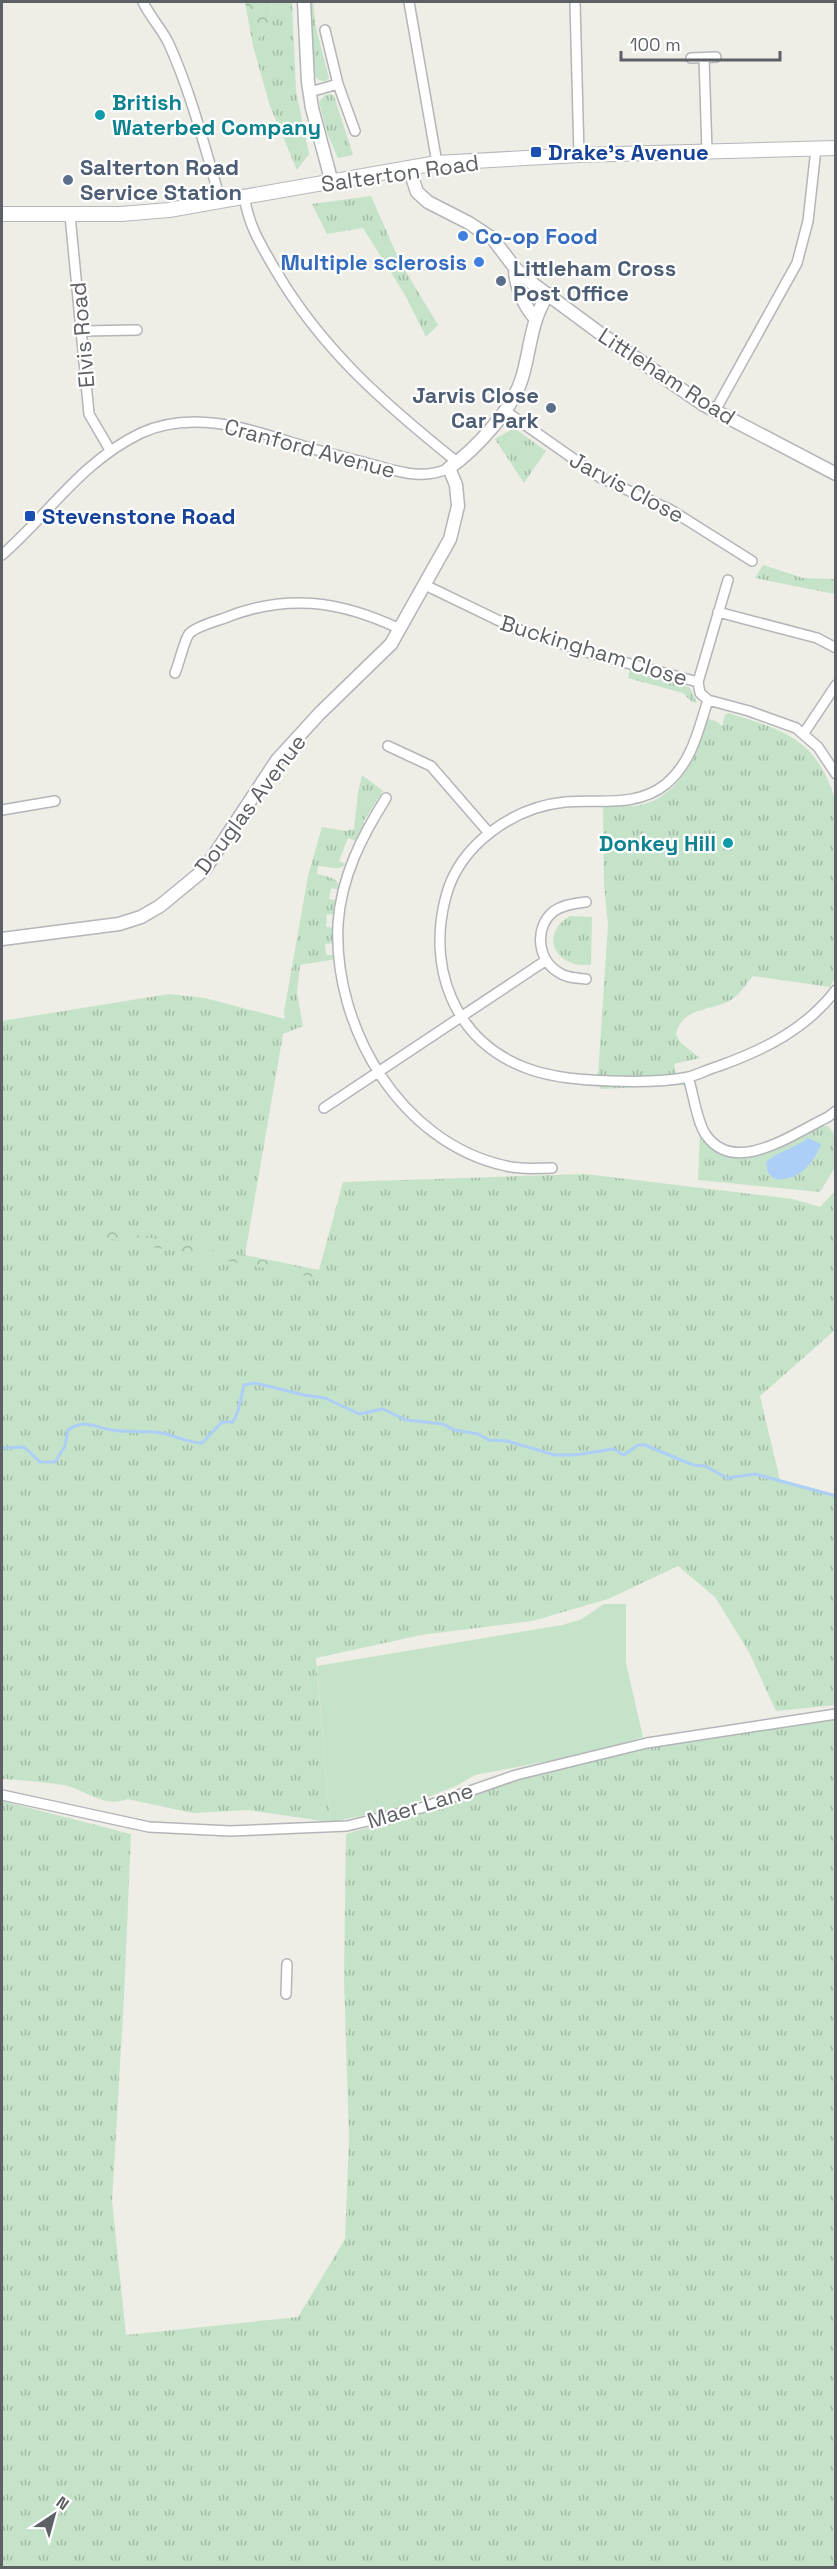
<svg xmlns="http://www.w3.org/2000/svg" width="837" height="2569" font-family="'Space Grotesk',sans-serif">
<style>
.grass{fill:url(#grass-tufts)}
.forest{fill:url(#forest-crowns)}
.park{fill:#c5e3c8}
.water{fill:#adcef6}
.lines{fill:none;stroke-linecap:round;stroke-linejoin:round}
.stream{stroke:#adcef6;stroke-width:3}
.minor-casing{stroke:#b3b5b9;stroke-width:12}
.tertiary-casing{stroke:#b3b5b9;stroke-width:15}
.secondary-casing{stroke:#b4b7bb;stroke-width:16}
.minor{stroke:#fff;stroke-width:9}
.tertiary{stroke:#fff;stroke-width:12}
.secondary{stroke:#fff;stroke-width:14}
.culture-dot{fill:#0f9aa8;stroke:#fff;stroke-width:2}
.transit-dot{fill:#1a4fb4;stroke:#fff;stroke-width:2}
.service-dot{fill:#5c6f8a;stroke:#fff;stroke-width:2}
.shop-dot{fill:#3f7fe0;stroke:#fff;stroke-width:2}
.labels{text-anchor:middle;stroke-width:4.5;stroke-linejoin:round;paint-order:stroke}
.culture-label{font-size:22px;font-weight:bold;fill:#0d838f;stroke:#fff;text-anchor:start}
.transit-label{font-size:22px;font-weight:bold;fill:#164399;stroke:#fff;text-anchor:start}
.service-label{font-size:22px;font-weight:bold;fill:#4e5e75;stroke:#fff;text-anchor:start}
.street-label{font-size:22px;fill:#5d6064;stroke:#fff}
.shop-label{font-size:22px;font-weight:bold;fill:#366cbe;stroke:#fff;text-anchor:start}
</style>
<defs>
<pattern id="grass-tufts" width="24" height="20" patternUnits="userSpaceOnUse" patternTransform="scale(1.5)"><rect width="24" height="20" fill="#c5e3c8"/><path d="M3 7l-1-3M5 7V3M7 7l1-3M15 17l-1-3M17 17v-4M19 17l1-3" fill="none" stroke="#a3bba6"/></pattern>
<pattern id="forest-crowns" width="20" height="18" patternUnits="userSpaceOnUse" patternTransform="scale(1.5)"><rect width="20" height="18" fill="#c5e3c8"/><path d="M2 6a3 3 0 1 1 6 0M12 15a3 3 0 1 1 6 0" fill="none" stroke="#a3bba6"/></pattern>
</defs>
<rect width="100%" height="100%" fill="#eeede6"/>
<!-- grass -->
<path class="grass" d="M 271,2 L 292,2 L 296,91 L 309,154 L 297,170 L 270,106 L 253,46 C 262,34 275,18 271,2 Z
M 310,2 L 313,2 L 316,28 L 329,78 L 326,81 C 317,81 315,78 313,69 Z
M 330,94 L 334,96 L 353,155 L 338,158 L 327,133 L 319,102 L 325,95 Z
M 371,196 L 400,262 L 438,325 L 426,337 L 405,295 L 363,228 L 327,234 L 312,204 Z
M 514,428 L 546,451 L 524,483 L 495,439 Z
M 763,565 L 803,578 L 835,579 L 835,594 L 755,578 Z
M 630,668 L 686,683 L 685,686 L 690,688 L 697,703 L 692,702 L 683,693 L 628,678 Z
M 728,713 C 784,730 817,739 835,800 L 836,975 L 830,987 L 753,976 C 747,983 741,992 734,998 C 715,1012 681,1005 676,1035 L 681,1043 L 700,1058 L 674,1064 L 676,1074 L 685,1085 L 600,1089 L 598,1076 L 608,925 L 604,884 L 603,804 C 614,805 625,807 636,806 C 679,799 697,756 708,719 L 716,721 L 722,726 L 725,715 Z
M 362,775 L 383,791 L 363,822 L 365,823 L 356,841 L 348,838 L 339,861 L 346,864 C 339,872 328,866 318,866 L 317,874 C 328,877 339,877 340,890 L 331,888 L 329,899 L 338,901 L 336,915 L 327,914 L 326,927 L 335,928 L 335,943 L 325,944 L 326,955 L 335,955 L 336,959 L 300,965 L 297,993 L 303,1026 L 283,1034 L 245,1255 L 319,1270 L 343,1182 L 585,1174 L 793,1199 L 820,1207 L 835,1191 L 835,1330 L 760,1396 L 780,1480 L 835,1494 L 835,1705 L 776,1711 L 749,1652 L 715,1597 L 678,1566 L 608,1599 L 532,1621 L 421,1635 L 316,1658 L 330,1822 L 248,1810 L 193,1813 L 127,1799 C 105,1809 84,1789 64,1785 C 43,1782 22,1780 2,1779 L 2,1021 L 169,994 L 205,998 L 285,1019 L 284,1012 L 308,876 L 322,827 L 345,831 L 354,829 L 358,793 Z
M 570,916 L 592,917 L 591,965 C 584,964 578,966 572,963 C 547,954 548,928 570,916 Z
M 816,1126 L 828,1126 L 835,1135 L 835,1167 L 820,1192 L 698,1180 L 700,1133 C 731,1179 779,1145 816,1126 Z
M 835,1714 L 835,2567 L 2,2568 L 2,1801 L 131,1834 L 124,1997 L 112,2201 L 126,2335 L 298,2317 L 345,2239 L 349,2138 L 344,1977 L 346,1834 L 433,1809 L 516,1779 L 651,1746 Z"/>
<!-- forest -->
<path class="forest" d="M 245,2 L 271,2 C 275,18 262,34 253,46 Z
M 90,1226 L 318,1271 L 317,1278 L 90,1235 Z"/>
<!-- park -->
<path class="park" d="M 604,1604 L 626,1604 L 626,1663 L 643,1737 L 555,1764 L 553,1760 L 475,1775 L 456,1786 L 398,1809 L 330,1822 L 317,1666 L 562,1625 L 582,1619 Z"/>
<!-- water -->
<path class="water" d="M 808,1138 L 821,1144 C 814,1164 797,1182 775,1179 L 768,1173 L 766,1162 C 779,1151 795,1148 808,1138 Z"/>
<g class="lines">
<!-- stream -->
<path class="stream" d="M 2,1448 L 24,1447 L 40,1462 L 55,1462 L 65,1446 L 68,1430 C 85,1418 95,1428 113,1430 C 128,1433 145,1430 161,1433 C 174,1435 188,1443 202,1443 L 222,1422 L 233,1422 L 238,1411 L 244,1385 L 255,1383 L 304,1395 L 325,1398 L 359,1414 L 383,1409 L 406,1420 L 443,1424 L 454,1430 L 478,1434 L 489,1440 L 507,1441 L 555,1455 L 575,1455 L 613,1449 L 624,1455 L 638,1445 L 645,1445 L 693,1465 L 705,1466 L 727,1478 L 755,1474 L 836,1496"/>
<defs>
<path id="minor" d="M 143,2 C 150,17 162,29 169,44 C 192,95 205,149 221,202
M 409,2 L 437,163
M 575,2 L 579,155
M 325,30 L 338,84 L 355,131
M 691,58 L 716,57
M 704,58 L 707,152
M 310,92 L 338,84
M 244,196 C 249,227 261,245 276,271 C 323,351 386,405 457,462
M 70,215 L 89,414 L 110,450
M 82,331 L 137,330
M 716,409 L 797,263 L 808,221 L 816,149
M 504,410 L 601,478 L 671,510 L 752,561
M 2,555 C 50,513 81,462 141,433 C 193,409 249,429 300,445 C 323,452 347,458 370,464 C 397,471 423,481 449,468
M 728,580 L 698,682 L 700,693 L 708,700 L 749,711 L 796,728 L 818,747 L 836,774
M 425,585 L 514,628 L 586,652 L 698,682
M 718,612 L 817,638 L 836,648
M 175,673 C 179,664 184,641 189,634 C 195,627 213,622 222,619 C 285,593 339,600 400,629
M 708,700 C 698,731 692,762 666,784 C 636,808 600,799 565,802 C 514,807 460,844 446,896 C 427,967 453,1040 526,1068 C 553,1078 582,1080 611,1081 C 636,1082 664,1082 689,1077 C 699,1074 709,1069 719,1066 C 764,1050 806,1029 836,990
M 804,733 L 836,685
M 388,746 L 431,766 L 489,833
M 386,798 C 362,836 341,877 338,924 C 333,1027 400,1143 506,1166 C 521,1170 536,1168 552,1168
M 2,810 L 55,801
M 586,902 C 575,903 563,905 554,911 C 534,927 537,959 558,972 C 566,978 576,978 586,979
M 688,1077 C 693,1092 697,1123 706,1135 C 735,1177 794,1133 828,1117 L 836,1111
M 324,1108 L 545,961
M 2,1795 L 149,1827 L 230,1831 L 347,1826 L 421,1808 L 516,1775 L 647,1743 L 836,1714
M 286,1994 L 287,1964"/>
<path id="tertiary" d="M 304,2 L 308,82 L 312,108 L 332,183
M 409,168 L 417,192 L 428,202 L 469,223 L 493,239 L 515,268 L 532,283 L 601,334 L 704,405 L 836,474
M 515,268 C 515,285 523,304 534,317
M 2,939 L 119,924 L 141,917 L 160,906 L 205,869 L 277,760 L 319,714 L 391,644 L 450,539 L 458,506 L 456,485 L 449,468 C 475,450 513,409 522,378 C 531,348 530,322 548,294"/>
<path id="secondary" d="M 2,214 L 121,214 L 169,210 L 437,163 L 579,155 L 836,148"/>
</defs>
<!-- minor casing -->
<use href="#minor" class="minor-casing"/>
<!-- tertiary casing -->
<use href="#tertiary" class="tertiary-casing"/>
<!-- secondary casing -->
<use href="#secondary" class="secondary-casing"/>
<!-- minor -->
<use href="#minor" class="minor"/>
<!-- tertiary -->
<use href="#tertiary" class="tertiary"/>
<!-- secondary -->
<use href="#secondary" class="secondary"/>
</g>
<!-- markers -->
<g class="culture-dot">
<circle cx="100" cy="115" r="6"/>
<circle cx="728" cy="843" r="6"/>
</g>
<g class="transit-dot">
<rect x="530" y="146" width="12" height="12" rx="3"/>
<rect x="24" y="510" width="12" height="12" rx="3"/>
</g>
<g class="service-dot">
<circle cx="68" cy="180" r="6"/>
<circle cx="501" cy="281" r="6"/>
<circle cx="551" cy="408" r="6"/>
</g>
<g class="shop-dot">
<circle cx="463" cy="236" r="6"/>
<circle cx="479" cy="262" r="6"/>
</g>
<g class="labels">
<!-- culture labels -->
<g class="culture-label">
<text x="112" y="110">British<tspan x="112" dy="25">Waterbed Company</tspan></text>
<text x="716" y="851" text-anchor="end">Donkey Hill</text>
</g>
<!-- transit labels -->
<g class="transit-label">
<text x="548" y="160">Drake's Avenue</text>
<text x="42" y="524">Stevenstone Road</text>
</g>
<!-- service labels -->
<g class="service-label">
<text x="80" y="175">Salterton Road<tspan x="80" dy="25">Service Station</tspan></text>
<text x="513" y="276">Littleham Cross<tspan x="513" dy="25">Post Office</tspan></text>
<text x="539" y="403" text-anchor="end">Jarvis Close<tspan x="539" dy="25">Car Park</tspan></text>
</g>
<!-- street labels -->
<g class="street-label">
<text transform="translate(400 173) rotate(-8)" y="8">Salterton Road</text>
<text transform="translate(82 335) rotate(-95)" y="8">Elvis Road</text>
<text transform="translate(667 376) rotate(33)" y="8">Littleham Road</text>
<text transform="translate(310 448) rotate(15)" y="8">Cranford Avenue</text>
<text transform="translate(627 487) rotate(28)" y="8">Jarvis Close</text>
<text transform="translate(594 650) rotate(17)" y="8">Buckingham Close</text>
<text transform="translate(250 804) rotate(-53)" y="8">Douglas Avenue</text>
<text transform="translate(420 1805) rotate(-17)" y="8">Maer Lane</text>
</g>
<!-- shop labels -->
<g class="shop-label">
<text x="475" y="244">Co-op Food</text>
<text x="467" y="270" text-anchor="end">Multiple sclerosis</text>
</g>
</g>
<!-- border -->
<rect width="837" height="2569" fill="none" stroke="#5d6064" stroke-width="6"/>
<!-- north arrow -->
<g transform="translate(54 2515) rotate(36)" stroke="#ffffff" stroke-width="4.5" paint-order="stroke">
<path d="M0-4.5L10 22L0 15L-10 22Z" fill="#5d6064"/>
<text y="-9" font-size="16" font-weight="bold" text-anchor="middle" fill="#5d6064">N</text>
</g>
<!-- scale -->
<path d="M621 51v9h159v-9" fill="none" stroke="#5d6064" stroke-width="3"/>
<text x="630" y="51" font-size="18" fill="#5d6064" stroke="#ffffff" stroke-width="4.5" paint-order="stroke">100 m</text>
</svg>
